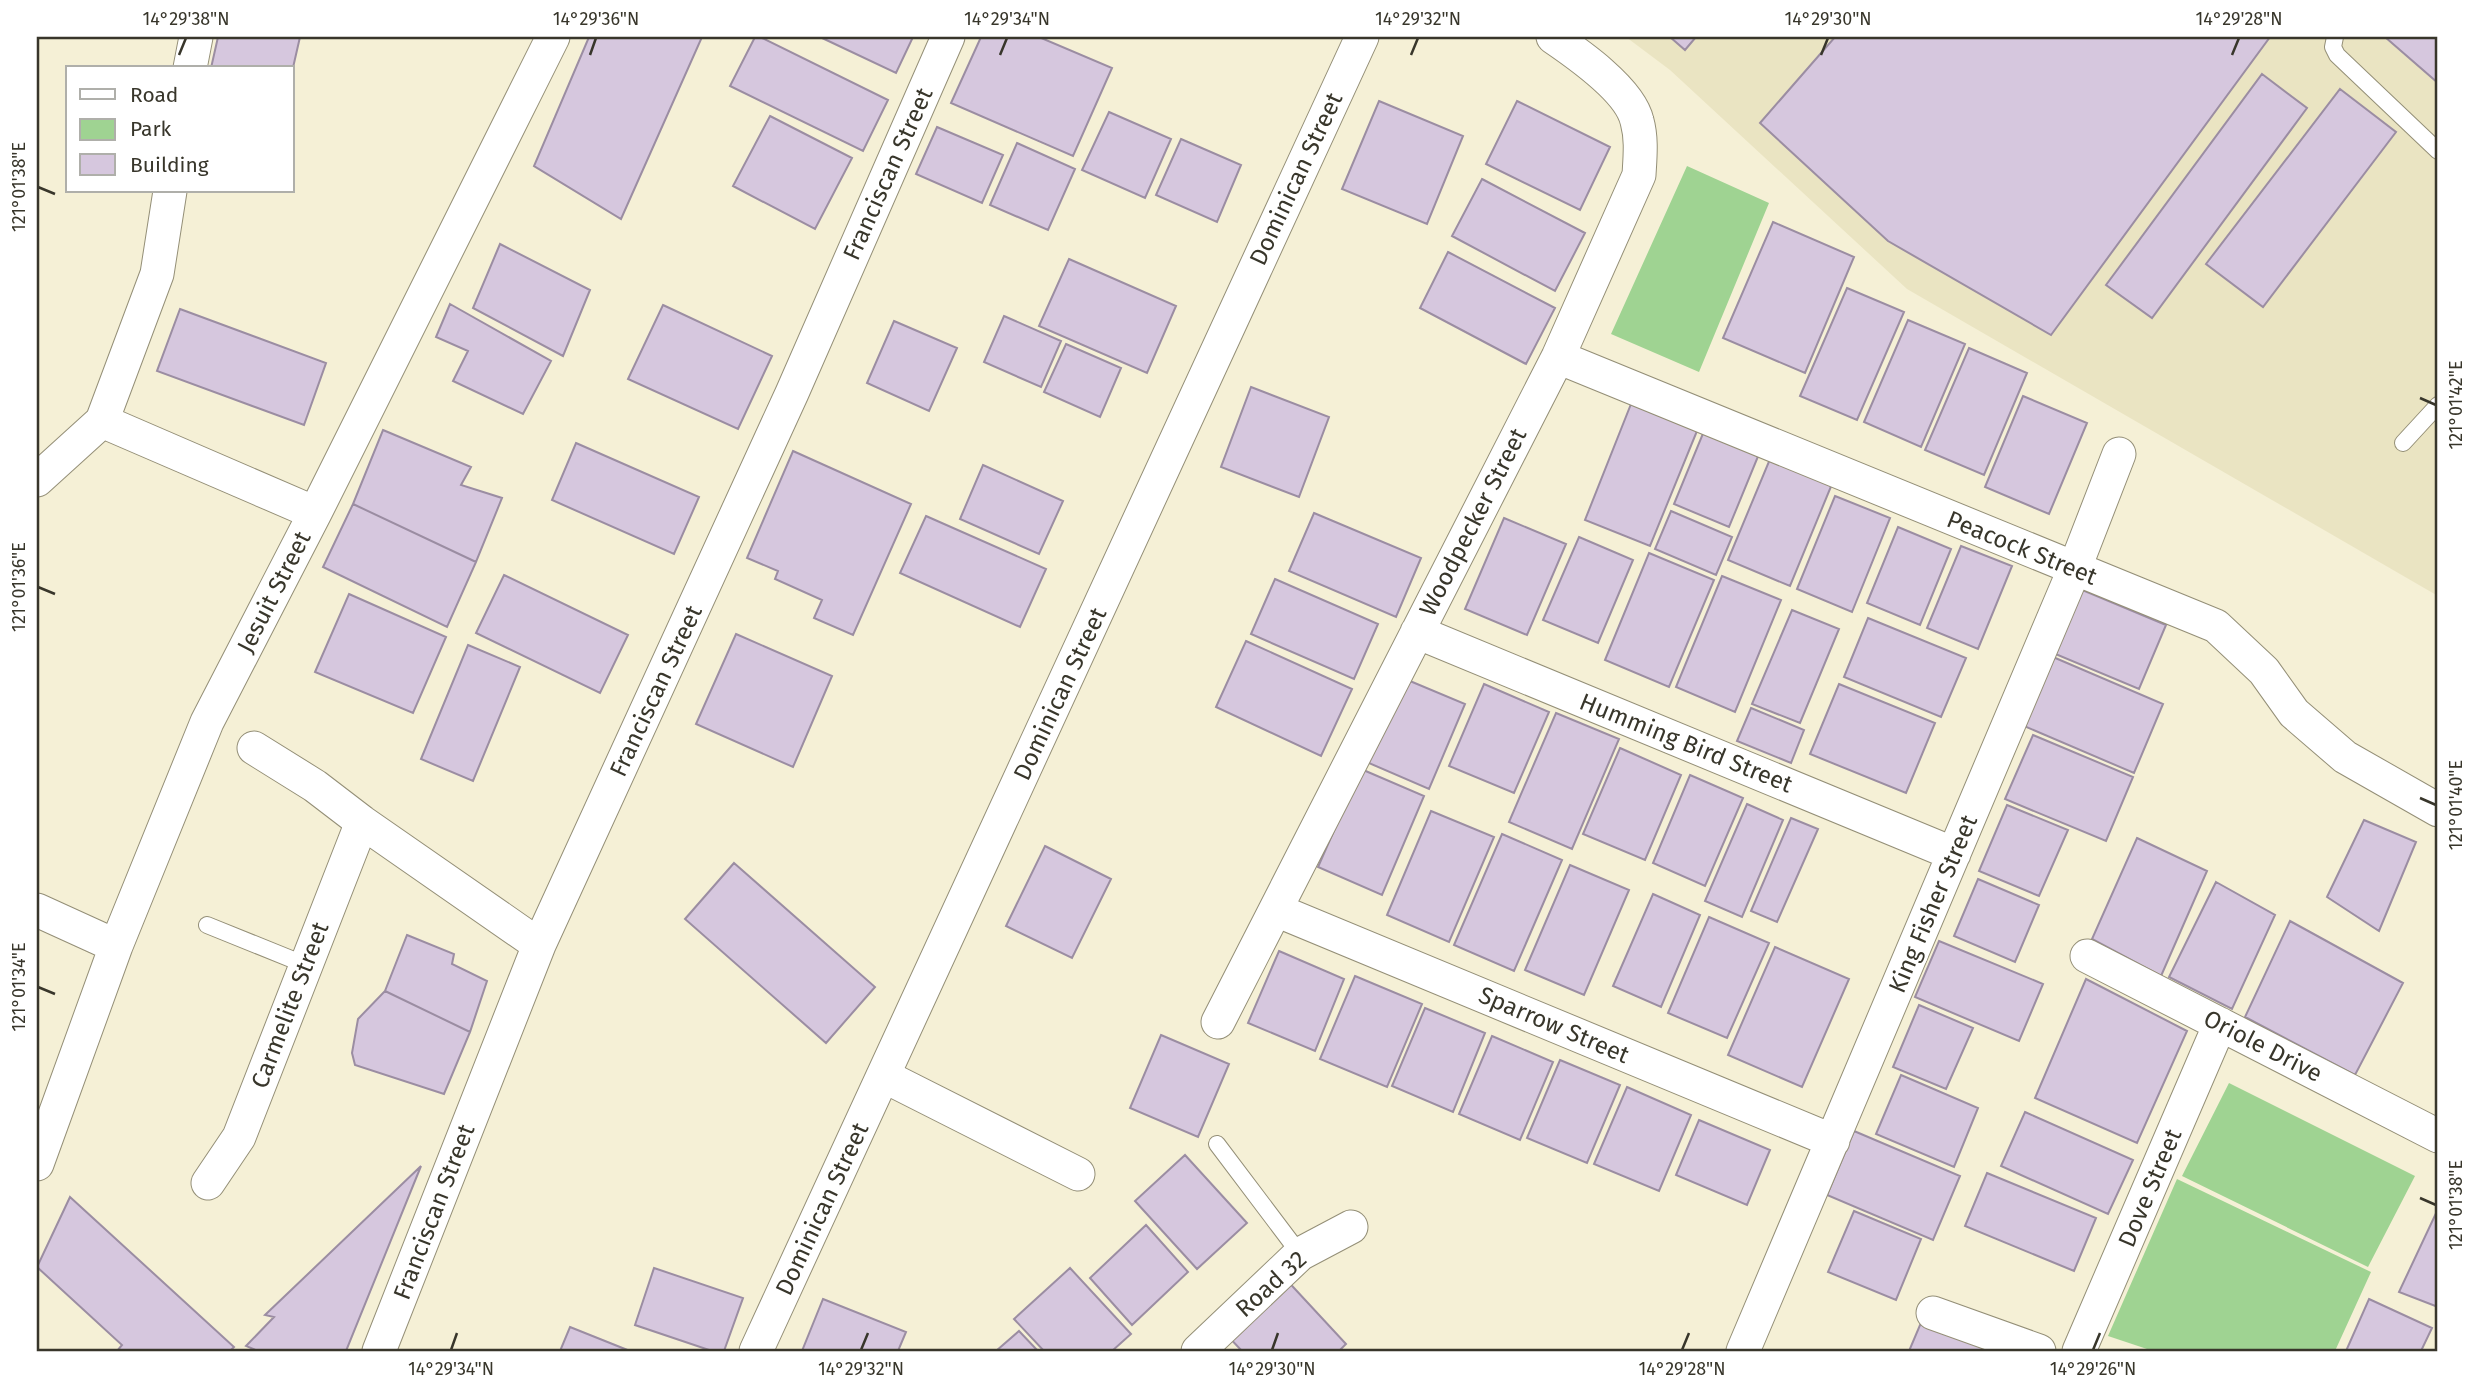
<svg xmlns="http://www.w3.org/2000/svg" width="2475" height="1388" font-family="'Fira Sans',sans-serif">
<style>
.built{fill:#eae4c2}
.green{fill:#9fd392}
.building{fill:#d6c7de;stroke:#9b8da2;stroke-width:2}
.lines{fill:none;stroke-linecap:round;stroke-linejoin:round}
.service-casing{stroke:#948f77;stroke-width:18}
.minor-casing{stroke:#948f77;stroke-width:35}
.service{stroke:#fff;stroke-width:16}
.minor{stroke:#fff;stroke-width:33}
.ticks{fill:none;stroke:#38362b;stroke-width:2.5}
.labels{text-anchor:middle;stroke-width:6;stroke-linejoin:round;paint-order:stroke}
.street-label{font-size:24px;fill:#38362b;stroke:#fff}
.neatline{fill:none;stroke:#38362b;stroke-width:2.5}
.ticks-label{font-size:18px;text-anchor:middle;fill:#38362b}
</style>
<rect width="100%" height="100%" fill="#f5f0d6"/>
<!-- built -->
<path class="built" d="M 1626,37 L 2438,37 L 2438,596 L 1907,289 L 1670,70 Z"/>
<!-- green -->
<path class="green" d="M 1687,166 L 1769,203 L 1699,372 L 1611,334 Z
M 2229,1083 L 2415,1176 L 2368,1267 L 2182,1176 Z
M 2177,1179 L 2371,1272 L 2335,1351 L 2153,1351 L 2108,1336 Z"/>
<!-- building -->
<path class="building" d="M 218,37 L 300,37 L 292,72 L 292,68 L 211,68 Z
M 589,37 L 702,37 L 621,219 L 534,166 Z
M 755,37 L 760,37 L 888,100 L 863,151 L 730,86 Z
M 820,37 L 913,37 L 896,73 Z
M 981,37 L 1039,37 L 1112,68 L 1073,156 L 951,103 Z
M 1670,37 L 1696,37 L 1685,50 Z
M 1835,37 L 2270,37 L 2051,335 L 1888,241 L 1760,123 Z
M 2385,37 L 2438,37 L 2438,83 Z
M 2262,74 L 2307,108 L 2152,318 L 2106,285 Z
M 2340,89 L 2396,132 L 2263,307 L 2206,264 Z
M 1379,101 L 1463,136 L 1427,224 L 1342,189 Z
M 1517,101 L 1610,147 L 1580,210 L 1486,164 Z
M 1109,112 L 1171,139 L 1145,198 L 1082,170 Z
M 770,116 L 852,158 L 815,229 L 733,186 Z
M 937,127 L 1003,155 L 982,203 L 916,174 Z
M 1181,139 L 1241,165 L 1217,222 L 1156,195 Z
M 1017,143 L 1075,169 L 1048,230 L 990,205 Z
M 1482,179 L 1585,233 L 1555,291 L 1452,236 Z
M 1773,222 L 1854,257 L 1805,373 L 1723,338 Z
M 500,244 L 590,290 L 563,356 L 473,308 Z
M 1448,252 L 1555,308 L 1526,364 L 1420,308 Z
M 1069,259 L 1176,306 L 1147,373 L 1039,326 Z
M 1847,288 L 1904,312 L 1857,420 L 1800,396 Z
M 450,304 L 551,361 L 523,414 L 453,381 L 468,351 L 436,337 Z
M 663,305 L 772,356 L 738,429 L 628,379 Z
M 180,309 L 326,363 L 304,425 L 157,371 Z
M 1004,316 L 1061,341 L 1041,387 L 984,362 Z
M 1908,320 L 1965,344 L 1921,447 L 1864,422 Z
M 894,321 L 957,348 L 929,411 L 867,383 Z
M 1066,344 L 1121,368 L 1100,417 L 1044,392 Z
M 1969,348 L 2027,373 L 1984,475 L 1925,450 Z
M 1251,387 L 1329,417 L 1299,497 L 1221,467 Z
M 2023,396 L 2087,423 L 2049,514 L 1985,487 Z
M 1631,404 L 1697,431 L 1650,546 L 1585,520 Z
M 383,430 L 471,467 L 461,485 L 502,498 L 476,562 L 353,504 Z
M 1704,431 L 1759,454 L 1729,527 L 1674,504 Z
M 576,443 L 699,497 L 674,554 L 552,500 Z
M 793,451 L 911,504 L 853,635 L 814,618 L 822,600 L 775,579 L 778,571 L 747,558 Z
M 1770,459 L 1832,484 L 1790,586 L 1728,560 Z
M 983,465 L 1063,501 L 1039,554 L 960,519 Z
M 1835,496 L 1890,518 L 1852,612 L 1797,589 Z
M 353,504 L 476,562 L 447,627 L 323,567 Z
M 1671,511 L 1732,537 L 1716,575 L 1655,549 Z
M 1314,513 L 1421,558 L 1396,617 L 1289,571 Z
M 926,516 L 1046,569 L 1020,627 L 900,573 Z
M 1504,518 L 1566,544 L 1527,635 L 1465,609 Z
M 1898,527 L 1951,549 L 1920,625 L 1867,603 Z
M 1579,537 L 1633,560 L 1598,643 L 1543,620 Z
M 1961,546 L 2012,566 L 1978,649 L 1927,628 Z
M 1649,553 L 1714,580 L 1669,687 L 1605,660 Z
M 504,575 L 628,635 L 600,693 L 476,633 Z
M 1722,576 L 1781,600 L 1735,712 L 1676,687 Z
M 1275,579 L 1378,624 L 1354,679 L 1251,634 Z
M 2080,589 L 2166,625 L 2139,689 L 2053,653 Z
M 349,594 L 446,637 L 413,713 L 315,672 Z
M 1792,610 L 1839,629 L 1800,723 L 1752,704 Z
M 1868,618 L 1966,658 L 1941,717 L 1844,677 Z
M 736,634 L 832,676 L 793,767 L 696,724 Z
M 1246,641 L 1352,689 L 1321,756 L 1216,707 Z
M 468,645 L 520,667 L 473,781 L 421,759 Z
M 2053,657 L 2163,704 L 2134,773 L 2024,726 Z
M 1398,676 L 1465,704 L 1429,789 L 1362,760 Z
M 1484,684 L 1549,712 L 1514,793 L 1449,766 Z
M 1839,684 L 1935,723 L 1906,793 L 1810,754 Z
M 1751,708 L 1804,730 L 1791,763 L 1737,741 Z
M 1556,713 L 1619,739 L 1572,849 L 1509,822 Z
M 2033,735 L 2133,777 L 2106,841 L 2005,799 Z
M 1620,748 L 1681,775 L 1645,860 L 1583,834 Z
M 1361,769 L 1424,796 L 1382,895 L 1318,867 Z
M 1690,775 L 1743,798 L 1705,886 L 1653,863 Z
M 1747,804 L 1783,820 L 1742,917 L 1705,901 Z
M 2007,805 L 2068,830 L 2039,896 L 1979,871 Z
M 1431,811 L 1494,837 L 1449,942 L 1387,915 Z
M 1791,818 L 1818,829 L 1777,922 L 1751,911 Z
M 2364,820 L 2416,842 L 2379,931 L 2327,897 Z
M 1502,834 L 1562,860 L 1514,971 L 1454,945 Z
M 2137,838 L 2207,871 L 2161,976 L 2092,939 Z
M 1045,846 L 1111,879 L 1072,958 L 1006,926 Z
M 734,863 L 875,987 L 826,1043 L 685,919 Z
M 1570,865 L 1629,890 L 1584,995 L 1525,970 Z
M 1978,879 L 2039,905 L 2015,962 L 1954,936 Z
M 2216,882 L 2275,915 L 2232,1009 L 2169,977 Z
M 1653,894 L 1700,915 L 1661,1007 L 1613,986 Z
M 1709,917 L 1769,943 L 1727,1038 L 1668,1013 Z
M 2290,921 L 2403,983 L 2355,1075 L 2245,1017 Z
M 407,935 L 454,954 L 452,964 L 487,981 L 470,1032 L 385,991 Z
M 1939,941 L 2043,984 L 2019,1041 L 1915,997 Z
M 1775,947 L 1849,979 L 1802,1087 L 1728,1055 Z
M 1279,951 L 1344,979 L 1315,1051 L 1248,1023 Z
M 1355,976 L 1422,1004 L 1387,1087 L 1320,1059 Z
M 2086,979 L 2187,1031 L 2137,1143 L 2035,1098 Z
M 385,991 L 470,1032 L 444,1094 L 355,1065 L 352,1053 L 358,1019 Z
M 1919,1005 L 1973,1028 L 1946,1089 L 1893,1067 Z
M 1425,1008 L 1485,1033 L 1453,1112 L 1392,1086 Z
M 1161,1035 L 1229,1064 L 1198,1137 L 1130,1108 Z
M 1492,1036 L 1553,1062 L 1520,1140 L 1459,1114 Z
M 1560,1060 L 1620,1085 L 1587,1163 L 1527,1138 Z
M 1901,1075 L 1978,1108 L 1954,1167 L 1876,1134 Z
M 1627,1087 L 1691,1115 L 1659,1191 L 1594,1164 Z
M 2025,1112 L 2133,1160 L 2108,1214 L 2001,1166 Z
M 1699,1120 L 1770,1150 L 1747,1205 L 1676,1175 Z
M 1854,1131 L 1960,1176 L 1933,1240 L 1827,1195 Z
M 1185,1155 L 1247,1223 L 1197,1269 L 1135,1201 Z
M 421,1166 L 346,1351 L 258,1351 L 246,1346 L 274,1317 L 265,1315 Z
M 1987,1173 L 2096,1218 L 2074,1271 L 1965,1226 Z
M 70,1197 L 234,1347 L 230,1351 L 117,1351 L 122,1345 L 37,1267 Z
M 2438,1209 L 2438,1307 L 2399,1292 Z
M 1854,1211 L 1921,1239 L 1896,1300 L 1828,1272 Z
M 1146,1225 L 1188,1272 L 1132,1325 L 1090,1278 Z
M 654,1268 L 743,1298 L 724,1351 L 712,1351 L 635,1325 Z
M 1070,1268 L 1131,1334 L 1112,1351 L 1044,1351 L 1014,1319 Z
M 1282,1275 L 1346,1344 L 1339,1351 L 1242,1351 L 1223,1331 Z
M 823,1299 L 906,1332 L 898,1351 L 802,1351 Z
M 2369,1299 L 2432,1328 L 2421,1351 L 2346,1351 Z
M 1923,1318 L 2007,1351 L 1909,1351 Z
M 570,1327 L 630,1351 L 560,1351 Z
M 1019,1331 L 1038,1351 L 996,1351 Z"/>
<g class="lines">
<defs>
<path id="service" d="M 2335,37 L 2333,47 L 2337,55 L 2438,151
M 2403,443 L 2438,405
M 207,925 L 306,965
M 1217,1144 L 1300,1254"/>
<path id="minor" d="M 190,68 L 196,37
M 1558,357 L 2216,626 L 2264,671 L 2294,713 L 2345,757 L 2438,810
M 102,421 L 315,513
M 37,480 L 102,421 L 157,274 L 170,191
M 1417,632 L 1954,854
M 254,748 L 315,786 L 362,822 L 539,945
M 37,910 L 116,946
M 1276,910 L 1833,1141
M 2087,956 L 2438,1136
M 1218,1022 L 1558,357 L 1639,175 C 1640,157 1642,139 1637,121 C 1630,90 1578,54 1553,37
M 884,1076 L 1078,1174
M 37,1164 L 116,946 L 207,722 L 315,513 L 553,37
M 208,1183 L 239,1137 L 362,822
M 1933,1313 L 2039,1351
M 379,1351 L 539,945 L 792,393 L 948,37
M 756,1351 L 1362,37
M 1198,1351 L 1300,1254 L 1351,1227
M 1743,1351 L 2074,570 L 2119,454
M 2079,1351 L 2220,1024"/>
</defs>
<!-- service casing -->
<use href="#service" class="service-casing"/>
<!-- minor casing -->
<use href="#minor" class="minor-casing"/>
<!-- service -->
<use href="#service" class="service"/>
<!-- minor -->
<use href="#minor" class="minor"/>
</g>
<!-- ticks -->
<path class="ticks" d="M 179,55 L 186,38M 590,55 L 596,38M 1000,55 L 1007,38M 1411,55 L 1418,38M 1821,55 L 1828,38M 2232,55 L 2239,38M 38,187 L 55,194M 2420,398 L 2436,405M 38,587 L 55,594M 2420,798 L 2436,805M 38,987 L 55,994M 2420,1198 L 2436,1205M 451,1350 L 457,1333M 861,1350 L 868,1333M 1272,1350 L 1278,1333M 1682,1350 L 1689,1333M 2093,1350 L 2100,1333"/>
<g class="labels">
<!-- street labels -->
<g class="street-label">
<text transform="translate(888 174) rotate(-66)" y="8">Franciscan Street</text>
<text transform="translate(1296 179) rotate(-65)" y="8">Dominican Street</text>
<text transform="translate(1473 522) rotate(-63)" y="8">Woodpecker Street</text>
<text transform="translate(2022 548) rotate(22)" y="8">Peacock Street</text>
<text transform="translate(274 592) rotate(-63)" y="8">Jesuit Street</text>
<text transform="translate(656 691) rotate(-65)" y="8">Franciscan Street</text>
<text transform="translate(1060 694) rotate(-65)" y="8">Dominican Street</text>
<text transform="translate(1686 743) rotate(22)" y="8">Humming Bird Street</text>
<text transform="translate(1933 904) rotate(-67)" y="8">King Fisher Street</text>
<text transform="translate(290 1005) rotate(-69)" y="8">Carmelite Street</text>
<text transform="translate(1554 1025) rotate(23)" y="8">Sparrow Street</text>
<text transform="translate(2263 1046) rotate(27)" y="8">Oriole Drive</text>
<text transform="translate(2150 1188) rotate(-67)" y="8">Dove Street</text>
<text transform="translate(822 1209) rotate(-65)" y="8">Dominican Street</text>
<text transform="translate(434 1212) rotate(-69)" y="8">Franciscan Street</text>
<text transform="translate(1271 1284) rotate(-42)" y="8">Road 32</text>
</g>
</g>
<!-- border -->
<rect width="2475" height="1388" fill="none" stroke="#ffffff" stroke-width="77"/>
<!-- legend -->
<rect x="66" y="66" width="228" height="126" fill="#ffffff" stroke="#afafaa" stroke-width="2"/>
<rect x="80" y="89" width="35" height="10" fill="#ffffff" stroke="#afafaa" stroke-width="2"/>
<text x="130" y="102" font-size="21" fill="#38362b">Road</text>
<rect x="80" y="119" width="35" height="21" fill="#9fd392" stroke="#afafaa" stroke-width="2"/>
<text x="130" y="136" font-size="21" fill="#38362b">Park</text>
<rect x="80" y="154" width="35" height="21" fill="#d6c7de" stroke="#afafaa" stroke-width="2"/>
<text x="130" y="172" font-size="21" fill="#38362b">Building</text>
<rect x="38" y="38" width="2398" height="1312" class="neatline"/>
<g class="ticks-label">
<text x="186" y="25">14°29'38"N</text>
<text x="596" y="25">14°29'36"N</text>
<text x="1007" y="25">14°29'34"N</text>
<text x="1418" y="25">14°29'32"N</text>
<text x="1828" y="25">14°29'30"N</text>
<text x="2239" y="25">14°29'28"N</text>
<text transform="translate(19 187) rotate(-90)" y="6">121°01'38"E</text>
<text transform="translate(2456 405) rotate(-90)" y="6">121°01'42"E</text>
<text transform="translate(19 587) rotate(-90)" y="6">121°01'36"E</text>
<text transform="translate(2456 805) rotate(-90)" y="6">121°01'40"E</text>
<text transform="translate(19 987) rotate(-90)" y="6">121°01'34"E</text>
<text transform="translate(2456 1205) rotate(-90)" y="6">121°01'38"E</text>
<text x="451" y="1375">14°29'34"N</text>
<text x="861" y="1375">14°29'32"N</text>
<text x="1272" y="1375">14°29'30"N</text>
<text x="1682" y="1375">14°29'28"N</text>
<text x="2093" y="1375">14°29'26"N</text>
</g>
</svg>
